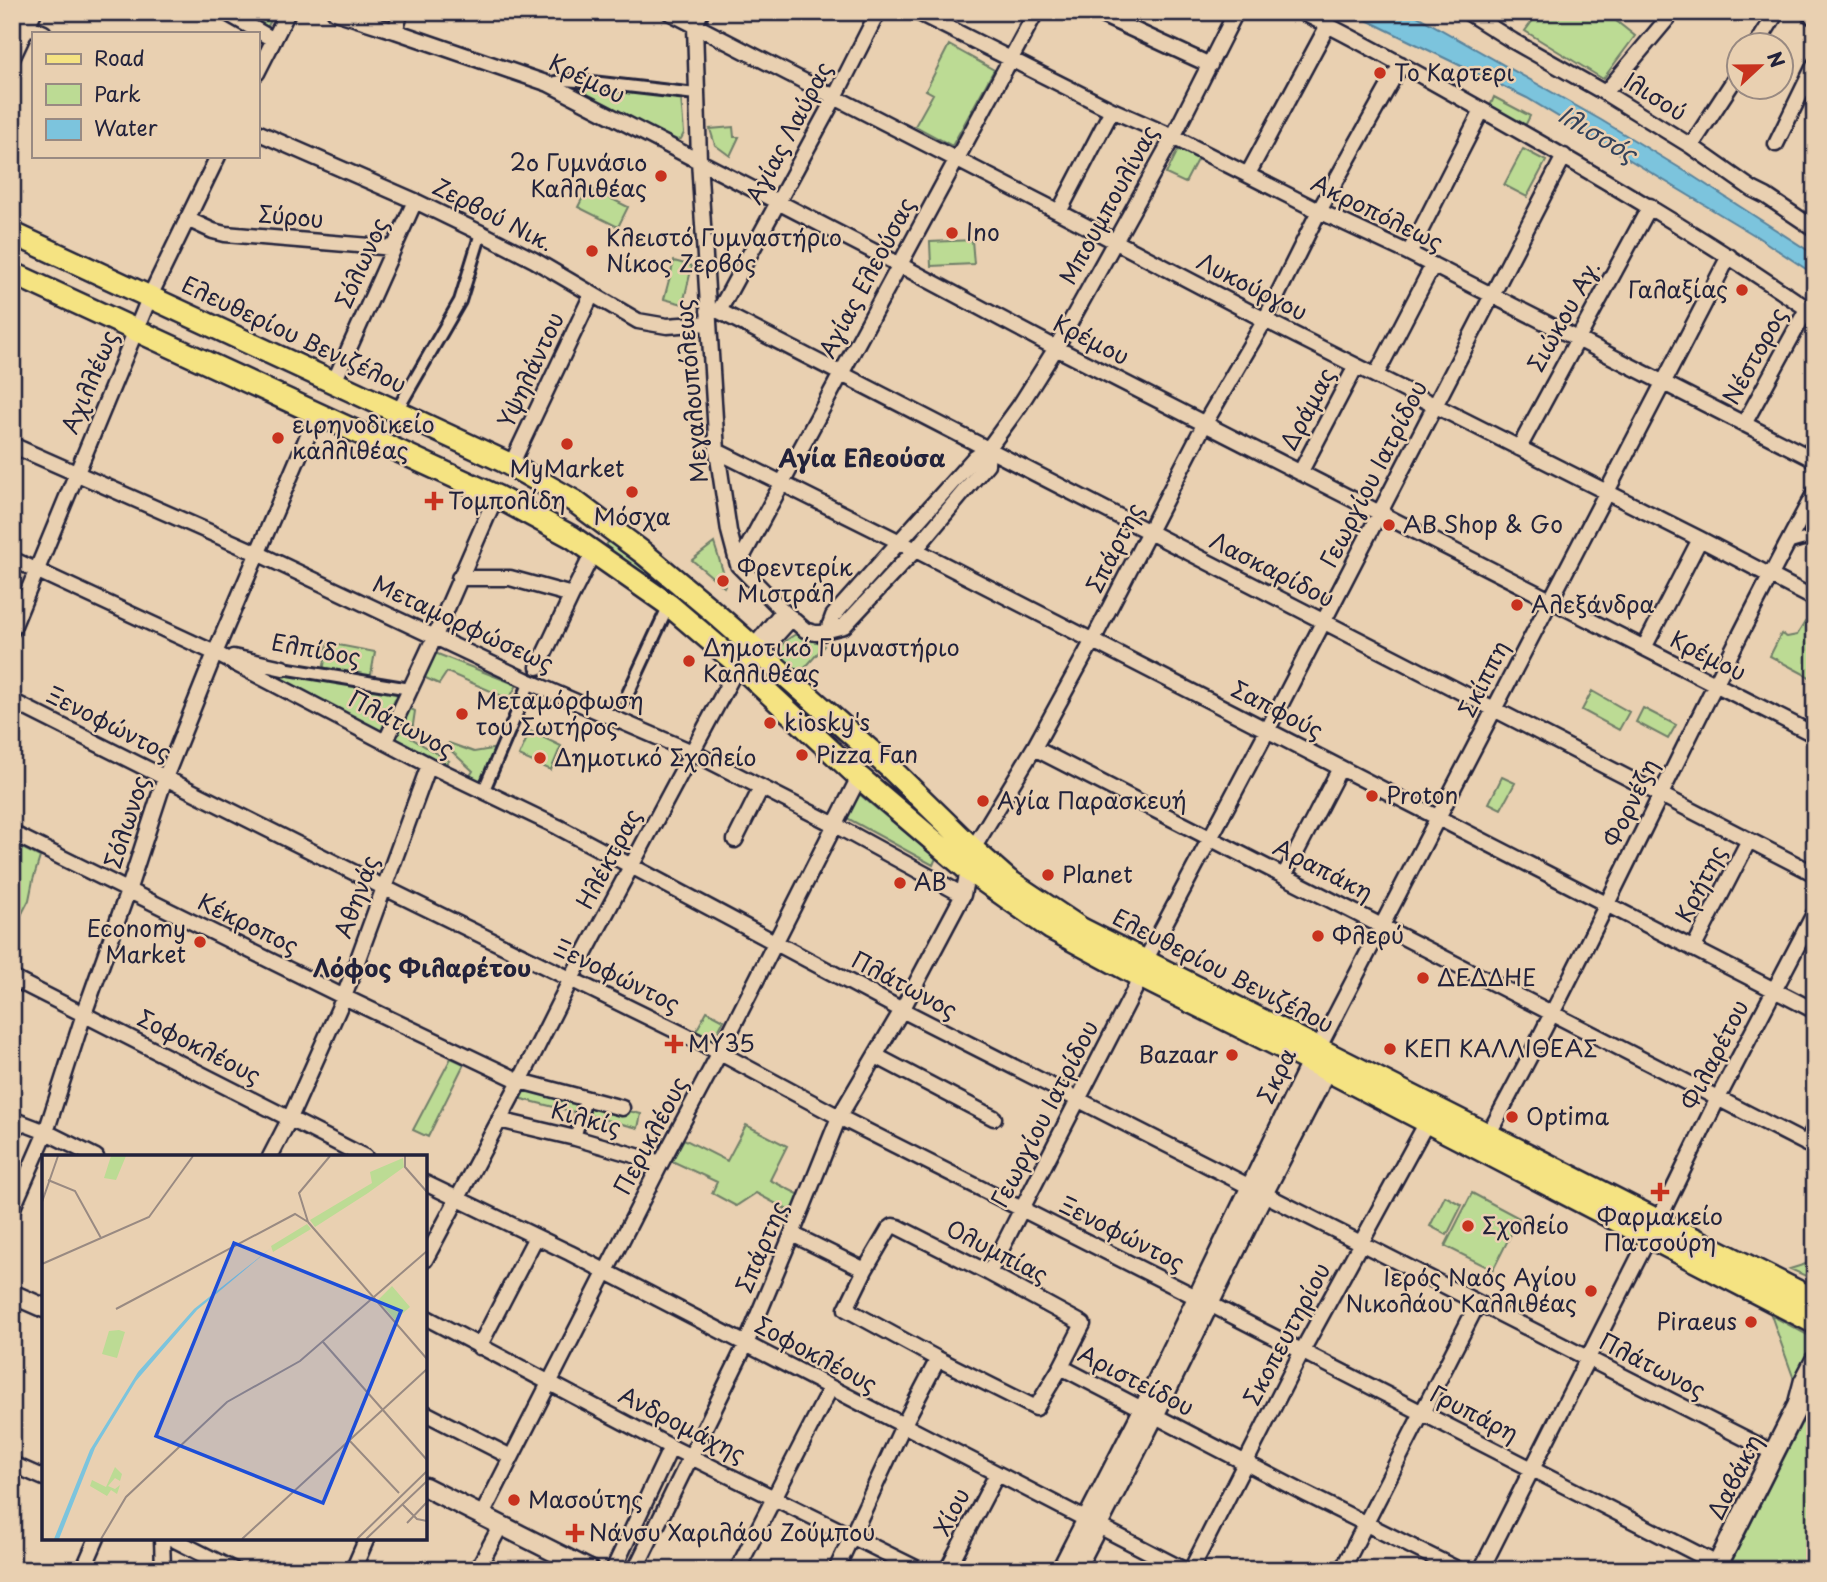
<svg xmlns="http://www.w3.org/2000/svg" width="1827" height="1582" font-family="'Playpen Sans',sans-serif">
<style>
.green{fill:#bcdb94;stroke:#6f7e68;stroke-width:2}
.water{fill:#7cc4dd;stroke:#58839c;stroke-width:2}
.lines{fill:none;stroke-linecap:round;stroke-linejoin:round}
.pedestrian-casing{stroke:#22223b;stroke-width:16}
.minor-casing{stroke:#22223b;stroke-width:19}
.tertiary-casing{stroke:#22223b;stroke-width:23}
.secondary-casing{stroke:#22223b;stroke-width:24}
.primary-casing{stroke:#22223b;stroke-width:26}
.pedestrian{stroke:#e9d0b1;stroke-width:10}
.minor{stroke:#e9d0b1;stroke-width:14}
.tertiary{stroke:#e9d0b1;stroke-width:18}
.secondary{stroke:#e9d0b1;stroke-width:19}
.primary{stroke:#f5e382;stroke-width:21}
.poi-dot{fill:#c8321e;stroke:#e9d0b1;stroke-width:2.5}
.labels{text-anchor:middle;stroke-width:5;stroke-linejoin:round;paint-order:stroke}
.poi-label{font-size:23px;fill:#22223b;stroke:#e9d0b1;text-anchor:start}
.street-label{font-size:23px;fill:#22223b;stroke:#e9d0b1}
.water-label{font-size:24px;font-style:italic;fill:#34425b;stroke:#e9d0b1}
.neighbourhood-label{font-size:24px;font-weight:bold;fill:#22223b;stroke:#e9d0b1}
.inset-road{fill:none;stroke:#998a82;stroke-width:2}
.view{fill:#1d4ed8;fill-opacity:0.15;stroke:#1d4ed8;stroke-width:3.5}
.inset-edge{fill:none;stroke:#22223b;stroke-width:3.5}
</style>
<rect width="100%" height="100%" fill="#e9d0b1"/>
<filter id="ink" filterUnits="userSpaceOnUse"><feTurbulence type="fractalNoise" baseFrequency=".0143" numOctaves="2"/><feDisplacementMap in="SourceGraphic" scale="14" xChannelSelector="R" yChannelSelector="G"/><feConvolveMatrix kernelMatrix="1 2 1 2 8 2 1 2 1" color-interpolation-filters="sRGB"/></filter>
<g filter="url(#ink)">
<!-- green -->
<path class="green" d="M 233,12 L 275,12 L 265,32 Z
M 1539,12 L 1613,12 L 1610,16 L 1635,36 L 1603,79 L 1525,31 Z
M 949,45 L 994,70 L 952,146 L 915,126 L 933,94 L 926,90 Z
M 579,85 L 681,98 L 684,133 L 681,139 L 677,140 L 578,93 L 574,88 Z
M 1494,97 L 1530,116 L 1523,130 L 1488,111 Z
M 733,127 L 734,137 L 739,137 L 730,156 L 715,145 L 710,129 Z
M 1179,148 L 1198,158 L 1185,183 L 1166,174 Z
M 1523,149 L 1546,161 L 1527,197 L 1504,185 Z
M 588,187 L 628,207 L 618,227 L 578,207 Z
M 972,240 L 974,264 L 931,266 L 930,242 Z
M 674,261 L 692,266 L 683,304 L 664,299 Z
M 609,541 L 671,591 L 671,593 L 604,548 Z
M 714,543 L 726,581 L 723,580 L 722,581 L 725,585 L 724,587 L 692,560 Z
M 1805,622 L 1815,627 L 1815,680 L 1770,656 L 1781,634 L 1787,637 L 1797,635 Z
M 797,634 L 813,639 L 824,646 L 798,676 L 777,656 C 779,647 788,637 797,634 Z
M 328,643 L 375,652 L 370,680 L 323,671 Z
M 435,653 L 517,685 L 509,699 L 447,672 L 439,684 L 421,676 Z
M 238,662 L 398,693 L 381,731 Z
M 1592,691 L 1629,712 L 1619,730 L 1582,710 Z
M 407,707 L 415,711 L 411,738 L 449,761 L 442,767 L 394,740 Z
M 1643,708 L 1676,725 L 1668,739 L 1636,722 Z
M 530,731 L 561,746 L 551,770 L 519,756 Z
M 449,743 L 474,752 L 498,748 L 481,786 L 468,779 L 473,771 L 446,746 Z
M 1502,777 L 1515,783 L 1501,809 L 1489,803 Z
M 859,794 L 936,858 L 933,865 L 847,818 Z
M 12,843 L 40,857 L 33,880 L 29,900 L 13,931 Z
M 707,1011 L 724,1020 L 713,1041 L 695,1033 Z
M 451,1058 L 464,1064 L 428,1137 L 413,1130 Z
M 520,1084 L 641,1114 L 638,1128 L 514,1097 Z
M 746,1125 L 787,1146 L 770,1180 L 804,1197 L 797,1215 L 756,1193 L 736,1206 L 712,1193 L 717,1182 L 672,1161 L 684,1139 L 727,1161 Z
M 1472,1193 L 1519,1218 L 1493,1270 L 1445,1246 Z
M 1445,1196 L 1462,1205 L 1447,1235 L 1430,1226 Z
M 1815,1261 L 1815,1280 L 1790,1269 Z
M 1771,1315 L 1815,1339 L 1796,1385 Z
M 1815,1412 L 1815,1570 L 1739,1570 L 1730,1565 L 1801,1424 Z"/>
<!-- water -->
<path class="water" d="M 1350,12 L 1410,12 L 1601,120 L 1688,173 L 1815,255 L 1815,275 L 1756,236 L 1527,98 Z"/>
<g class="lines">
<defs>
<path id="pedestrian" d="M 549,84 L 563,80 L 592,82 L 696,94
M 396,412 L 460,301 L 481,233
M 1787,544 L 1815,536
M 283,668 L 410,689
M 625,700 L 669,605
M 483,792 L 530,682
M 575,1138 L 586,1099"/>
<path id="minor" d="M 225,12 L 274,40
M 335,12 L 395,31 L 549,84 L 900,265 L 1056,348 L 1815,735
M 669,12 L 1059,212 L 1265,320 L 1700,539 L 1815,599
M 701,12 L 695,25 L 699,160 L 717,451 L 729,531 L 738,565 L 783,611 L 805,630 L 815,633 L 822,633 L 828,630 L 844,626 L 915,550 L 987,464 L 988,449
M 917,12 L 1112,110 L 1173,137 L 1319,211 L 1409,253 L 1815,460
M 1095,12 L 1210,65
M 1301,12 C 1364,42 1423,77 1484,111 C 1597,175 1708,240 1815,314
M 1467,12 L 1513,41 L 1605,93 L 1691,146 L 1752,189 L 1766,196 L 1815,229
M 12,19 L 44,33
M 395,31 L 401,12
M 1756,46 L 1777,12
M 12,59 L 34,12
M 257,73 L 288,12
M 1605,93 L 1673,12
M 257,132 L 415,201 L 481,233 L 534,260 L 638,321 L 667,326 L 708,323
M 1776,144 L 1815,64
M 1691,146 L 1740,71
M 1248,174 L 1328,25
M 1059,212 L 1112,110
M 187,219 L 213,231 L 225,234 L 394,248
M 1409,253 L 1482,110
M 708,311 L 719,311 L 1815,874
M 719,311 L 835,97 L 878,12
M 1376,375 L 1433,265
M 334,382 L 415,201
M 1744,424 L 1807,309
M 12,445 L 257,553 L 530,682 L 692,752 L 835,825 L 963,895
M 1519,448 L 1650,206
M 717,451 L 900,542 L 1815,1011
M 511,465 L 592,294
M 1300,473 L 1356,366
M 12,559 L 215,653 L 429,765 L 558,827 L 902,1010 L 1774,1453
M 738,565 L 1036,12
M 459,578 L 510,578 L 572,595
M 12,630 L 150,296 L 218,156
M 828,630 L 833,616 L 975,457 L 988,449 L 1020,405 L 1056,348 L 1173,137 L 1236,12
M 1644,648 L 1700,539
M 233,657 L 283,668
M 755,659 L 792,618
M 538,667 L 572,595 L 594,551
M 12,701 L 385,888 L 709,1047 L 839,1117 L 1198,1298 L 1729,1570
M 386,741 L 435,636 L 496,496
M 1034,748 L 1815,1148
M 12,833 L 344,997 L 520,1081 L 622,1108
M 735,840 L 761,788
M 1284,876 L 1340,768
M 1693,949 L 1749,840
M 1145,961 L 1267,731 L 1564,156
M 12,978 L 365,1157
M 1318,1049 L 1729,256
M 876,1056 L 994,1118
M 12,1119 L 46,1132 L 96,1157
M 499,1120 L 575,1138 L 661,1163
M 1488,1135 C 1603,924 1700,703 1815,492
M 1806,1144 L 1815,1127
M 270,1157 L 290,1118 L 344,997 L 429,765
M 425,1183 L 570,1253 L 1184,1570
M 12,1210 L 46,1132 L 84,1014 L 128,891 L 165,778 L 215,653 L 317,414
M 1658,1221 L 1718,1098 L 1815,912
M 893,1226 L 898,1227 L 989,1273 L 1083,1324 L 1061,1367 L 1036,1408 L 938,1359 L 846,1309 L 865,1270 L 889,1229 Z
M 792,1234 L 865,1270
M 425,1260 L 520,1081 L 571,979 L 738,666 L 783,611
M 989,1273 L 1141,977
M 425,1317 L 671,1447 L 920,1570
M 479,1347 L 536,1237
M 1061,1367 L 1306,1494 L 1459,1570
M 425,1413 L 511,1457
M 12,1464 L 44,1478
M 482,1515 L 661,1163 L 720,1052 L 859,777
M 162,1538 L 163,1570
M 171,1538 L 234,1570
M 83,1570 L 97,1538
M 353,1570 L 367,1538
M 477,1570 L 501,1525
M 613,1570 L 671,1447
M 635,1570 L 746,1344 L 792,1234 L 839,1117 L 902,1010 L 963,895 L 968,870 L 977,842 L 1034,748 L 1092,642 L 1205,423 L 1265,320 L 1319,211 L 1401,64
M 737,1570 L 830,1389
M 836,1570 L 903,1426 L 938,1359
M 947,1570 L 997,1474
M 1191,1570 L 1302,1351 L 1427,1122
M 1342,1570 L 1478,1303
M 1481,1570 L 1649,1237"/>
<path id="tertiary" d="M 1810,12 L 1815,16
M 12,1294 L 44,1308
M 425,1487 L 590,1570
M 1061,1570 L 1143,1410 L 1316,1052
M 1075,1570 L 1154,1416 L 1263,1194 L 1318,1087 L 1325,1069 L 1321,1059"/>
<path id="secondary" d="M 1715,1570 L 1798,1405 L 1804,1382 L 1815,1361"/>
<path id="primary" d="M 12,233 L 503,461 L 574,501 L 642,552 L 709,608 L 890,768 L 974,850 L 1008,880 L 1080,928 L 1815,1300
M 12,273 L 496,496 L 572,537 L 669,605 L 731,658 L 859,777 L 968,870 L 1050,928 L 1141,977 L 1325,1069 L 1815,1323"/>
</defs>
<!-- pedestrian casing -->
<use href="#pedestrian" class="pedestrian-casing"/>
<!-- minor casing -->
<use href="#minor" class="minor-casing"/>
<!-- tertiary casing -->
<use href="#tertiary" class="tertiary-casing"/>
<!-- secondary casing -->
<use href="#secondary" class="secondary-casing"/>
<!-- primary casing -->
<use href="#primary" class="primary-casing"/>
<!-- pedestrian -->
<use href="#pedestrian" class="pedestrian"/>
<!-- minor -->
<use href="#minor" class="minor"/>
<!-- tertiary -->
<use href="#tertiary" class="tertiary"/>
<!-- secondary -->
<use href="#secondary" class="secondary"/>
<!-- primary -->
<use href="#primary" class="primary"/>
</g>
</g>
<!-- markers -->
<g class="poi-dot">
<circle cx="1380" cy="73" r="7"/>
<circle cx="661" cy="176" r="7"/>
<circle cx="952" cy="233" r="7"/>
<circle cx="592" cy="251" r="7"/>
<circle cx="1742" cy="290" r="7"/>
<circle cx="278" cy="438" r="7"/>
<circle cx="567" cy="444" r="7"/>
<circle cx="632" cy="492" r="7"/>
<path d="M430.5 490.5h7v7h7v7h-7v7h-7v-7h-7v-7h7z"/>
<circle cx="1389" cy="525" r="7"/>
<circle cx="723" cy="581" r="7"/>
<circle cx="1517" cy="605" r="7"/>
<circle cx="689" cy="661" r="7"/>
<circle cx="462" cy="714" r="7"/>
<circle cx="770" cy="723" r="7"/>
<circle cx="802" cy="755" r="7"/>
<circle cx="540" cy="758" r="7"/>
<circle cx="1372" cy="796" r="7"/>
<circle cx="983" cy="801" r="7"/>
<circle cx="1048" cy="875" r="7"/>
<circle cx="900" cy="883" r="7"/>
<circle cx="1318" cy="936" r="7"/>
<circle cx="200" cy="942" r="7"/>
<circle cx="1423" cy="978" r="7"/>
<path d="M670.5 1033.5h7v7h7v7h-7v7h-7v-7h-7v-7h7z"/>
<circle cx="1390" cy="1049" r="7"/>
<circle cx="1232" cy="1055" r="7"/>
<circle cx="1512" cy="1117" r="7"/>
<path d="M1656.5 1181.5h7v7h7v7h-7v7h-7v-7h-7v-7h7z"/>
<circle cx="1468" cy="1226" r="7"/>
<circle cx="1591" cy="1291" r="7"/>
<circle cx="1751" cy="1322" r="7"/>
<circle cx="514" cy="1500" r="7"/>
<path d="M571.5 1522.5h7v7h7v7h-7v7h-7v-7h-7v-7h7z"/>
</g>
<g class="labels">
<!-- poi labels -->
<g class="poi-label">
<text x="1394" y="81">Το Καρτερι</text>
<text x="647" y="171" text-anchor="end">2ο Γυμνάσιο<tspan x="647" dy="26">Καλλιθέας</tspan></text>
<text x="966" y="241">Ino</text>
<text x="606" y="246">Κλειστό Γυμναστήριο<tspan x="606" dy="26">Νίκος Ζερβός</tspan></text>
<text x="1728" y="298" text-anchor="end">Γαλαξίας</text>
<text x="292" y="433">ειρηνοδικείο<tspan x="292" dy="26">καλλιθέας</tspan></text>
<text x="567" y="477" text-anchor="middle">MyMarket</text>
<text x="448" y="509">Τομπολίδη</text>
<text x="632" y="525" text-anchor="middle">Μόσχα</text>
<text x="1403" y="533">AB Shop &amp; Go</text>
<text x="737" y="576">Φρεντερίκ<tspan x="737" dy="26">Μιστράλ</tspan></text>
<text x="1531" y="613">Αλεξάνδρα</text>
<text x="703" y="656">Δημοτικό Γυμναστήριο<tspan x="703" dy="26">Καλλιθέας</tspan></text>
<text x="476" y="709">Μεταμόρφωση<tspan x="476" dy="26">του Σωτήρος</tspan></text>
<text x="784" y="731">kiosky's</text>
<text x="816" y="763">Pizza Fan</text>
<text x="554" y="766">Δημοτικό Σχολείο</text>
<text x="1386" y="804">Proton</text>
<text x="997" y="809">Αγία Παρασκευή</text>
<text x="1062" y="883">Planet</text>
<text x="914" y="891">AB</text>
<text x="186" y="937" text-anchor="end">Economy<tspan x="186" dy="26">Market</tspan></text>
<text x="1332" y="944">Φλερύ</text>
<text x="1437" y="986">ΔΕΔΔΗΕ</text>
<text x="688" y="1052">MY35</text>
<text x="1404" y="1057">ΚΕΠ ΚΑΛΛΙΘΕΑΣ</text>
<text x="1218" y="1063" text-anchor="end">Bazaar</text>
<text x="1526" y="1125">Optima</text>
<text x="1660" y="1225" text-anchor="middle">Φαρμακείο<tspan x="1660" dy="26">Πατσούρη</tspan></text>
<text x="1482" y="1234">Σχολείο</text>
<text x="1577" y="1286" text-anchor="end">Ιερός Ναός Αγίου<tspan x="1577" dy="26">Νικολάου Καλλιθέας</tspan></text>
<text x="1737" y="1330" text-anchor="end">Piraeus</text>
<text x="528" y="1508">Μασούτης</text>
<text x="589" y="1541">Νάνσυ Χαριλάου Ζούμπου</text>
</g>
<!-- street labels -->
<g class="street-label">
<text transform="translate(587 79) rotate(26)" y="8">Κρέμου</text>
<text transform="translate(1655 97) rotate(32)" y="8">Ιλισού</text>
<text transform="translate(789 133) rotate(-62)" y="8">Αγίας Λαύρας</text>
<text transform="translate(1109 205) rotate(-61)" y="8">Μπουμπουλίνας</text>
<text transform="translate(1377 213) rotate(26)" y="8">Ακροπόλεως</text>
<text transform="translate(493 215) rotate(27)" y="8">Ζερβού Νικ.</text>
<text transform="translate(291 217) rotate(5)" y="8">Σύρου</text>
<text transform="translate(362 263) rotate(-66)" y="8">Σόλωνος</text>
<text transform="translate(867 278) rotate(-62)" y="8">Αγίας Ελεούσας</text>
<text transform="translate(1252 287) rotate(27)" y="8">Λυκούργου</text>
<text transform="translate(1564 316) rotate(-61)" y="8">Σιώκου Αγ.</text>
<text transform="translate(294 335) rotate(25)" y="8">Ελευθερίου Βενιζέλου</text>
<text transform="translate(1091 340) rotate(27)" y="8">Κρέμου</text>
<text transform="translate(1755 356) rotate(-61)" y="8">Νέστορος</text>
<text transform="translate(531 370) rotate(-65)" y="8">Υψηλάντου</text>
<text transform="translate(90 382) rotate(-67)" y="8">Αχιλλέως</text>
<text transform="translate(692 391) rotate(-95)" y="8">Μεγαλουπόλεως</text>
<text transform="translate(1308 409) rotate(-62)" y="8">Δράμας</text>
<text transform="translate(1374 474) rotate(-63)" y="8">Γεωργίου Ιατρίδου</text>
<text transform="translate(1115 548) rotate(-63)" y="8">Σπάρτης</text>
<text transform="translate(1272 570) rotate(27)" y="8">Λασκαρίδου</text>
<text transform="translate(463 624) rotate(25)" y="8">Μεταμορφώσεως</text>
<text transform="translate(316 650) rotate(10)" y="8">Ελπίδος</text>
<text transform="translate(1708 656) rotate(27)" y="8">Κρέμου</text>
<text transform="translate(1484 679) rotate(-63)" y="8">Σκίππη</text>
<text transform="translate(1277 710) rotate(27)" y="8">Σαπφούς</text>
<text transform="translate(109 724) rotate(27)" y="8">Ξενοφώντος</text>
<text transform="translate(401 724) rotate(28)" y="8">Πλάτωνος</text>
<text transform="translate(1631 803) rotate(-64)" y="8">Φορνέζη</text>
<text transform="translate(127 822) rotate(-72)" y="8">Σόλωνος</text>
<text transform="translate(609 859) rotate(-62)" y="8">Ηλέκτρας</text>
<text transform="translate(1323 870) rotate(27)" y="8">Αραπάκη</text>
<text transform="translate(1701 884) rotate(-63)" y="8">Κρήτης</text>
<text transform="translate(357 897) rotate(-70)" y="8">Αθηνάς</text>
<text transform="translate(248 924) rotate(26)" y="8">Κέκροπος</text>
<text transform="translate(1223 971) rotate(27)" y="8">Ελευθερίου Βενιζέλου</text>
<text transform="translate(617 976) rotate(26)" y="8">Ξενοφώντος</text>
<text transform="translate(904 985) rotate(28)" y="8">Πλάτωνος</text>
<text transform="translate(199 1047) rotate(27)" y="8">Σοφοκλέους</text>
<text transform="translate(1715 1055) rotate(-63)" y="8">Φιλαρέτου</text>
<text transform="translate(1277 1076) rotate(-64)" y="8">Σκρα</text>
<text transform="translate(1045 1114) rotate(-63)" y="8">Γεωργίου Ιατρίδου</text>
<text transform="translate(586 1119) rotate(15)" y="8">Κιλκίς</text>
<text transform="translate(651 1136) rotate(-62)" y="8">Περικλέους</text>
<text transform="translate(1122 1234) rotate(27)" y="8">Ξενοφώντος</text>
<text transform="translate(762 1247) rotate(-67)" y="8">Σπάρτης</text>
<text transform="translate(997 1252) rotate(27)" y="8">Ολυμπίας</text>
<text transform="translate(1287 1334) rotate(-62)" y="8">Σκοπευτηρίου</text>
<text transform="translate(816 1355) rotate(28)" y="8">Σοφοκλέους</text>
<text transform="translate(1652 1366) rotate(27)" y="8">Πλάτωνος</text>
<text transform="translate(1136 1381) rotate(27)" y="8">Αριστείδου</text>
<text transform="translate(1474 1414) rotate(27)" y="8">Γρυπάρη</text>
<text transform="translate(682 1425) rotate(27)" y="8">Ανδρομάχης</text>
<text transform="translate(1735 1477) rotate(-63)" y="8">Δαβάκη</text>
<text transform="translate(952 1512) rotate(-63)" y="8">Χίου</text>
</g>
<!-- water labels -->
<g class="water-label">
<text transform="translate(1597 135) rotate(31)" y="8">Ιλισσός</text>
</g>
<!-- neighbourhood labels -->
<g class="neighbourhood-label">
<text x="862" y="467">Αγία Ελεούσα</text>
<text x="422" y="977">Λόφος Φιλαρέτου</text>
</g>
</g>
<!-- overview -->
<g transform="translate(42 1155)">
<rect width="385" height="385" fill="#e9d0b1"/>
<path d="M 69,1 L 84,1 L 74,25 L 62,23 ZM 361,3 L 362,12 L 326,38 L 273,72 L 268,65 L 330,28 L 328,17 ZM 265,69 L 269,74 L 231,97 L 229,91 ZM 350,131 L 368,152 L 353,165 L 336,145 ZM 77,175 L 83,177 L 75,203 L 60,199 L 67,176 ZM 73,312 L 80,319 L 78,326 L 73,323 L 66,331 L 73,334 L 78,330 L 75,339 L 69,335 L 65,341 L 48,331 L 50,325 L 64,332 Z" fill="#bcdb94"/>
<path d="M 229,93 L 155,155 L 94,226 L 53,293 L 17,384 L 12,384 L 48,295 L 96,217 L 152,154 Z" fill="#7cc4dd"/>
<path class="inset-road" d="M 363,1 L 363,12 L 385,37M 6,25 L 33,36 L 59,83M 0,47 L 16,1M 266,67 L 257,38 L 288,1M 266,67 L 385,204M 0,109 L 107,62 L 151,1M 74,154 L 253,59 L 266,67M 281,187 L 385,305M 306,284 L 357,338M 361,350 L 375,364 L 385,366M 365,368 L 385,347M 59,384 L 84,342 L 185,247 L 258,206 L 385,96M 200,384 L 385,214M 315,384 L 385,316M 324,384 L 385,326"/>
<path class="view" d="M 192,88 L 359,156 L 281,348 L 114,281 Z"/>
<rect width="385" height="385" class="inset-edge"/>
</g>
<!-- margin -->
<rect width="1827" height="1582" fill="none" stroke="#e9d0b1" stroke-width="42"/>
<rect x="21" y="21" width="1785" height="1540" fill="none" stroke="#22223b" stroke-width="2.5" filter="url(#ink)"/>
<!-- legend -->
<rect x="32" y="32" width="228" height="126" fill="#e9d0b1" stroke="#998a82" stroke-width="2"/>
<rect x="46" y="54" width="35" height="10" fill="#f5e382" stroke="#998a82" stroke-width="2"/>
<text x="94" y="66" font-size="21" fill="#22223b">Road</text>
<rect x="46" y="84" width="35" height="21" fill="#bcdb94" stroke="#998a82" stroke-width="2"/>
<text x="94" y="102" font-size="21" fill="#22223b">Park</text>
<rect x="46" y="119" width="35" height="21" fill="#7cc4dd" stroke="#998a82" stroke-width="2"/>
<text x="94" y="136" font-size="21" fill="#22223b">Water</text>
<!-- north arrow -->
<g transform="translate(1760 66) rotate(68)"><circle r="33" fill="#e9d0b1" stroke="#998a82" stroke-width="2"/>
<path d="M0-5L12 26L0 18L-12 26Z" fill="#c8321e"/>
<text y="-10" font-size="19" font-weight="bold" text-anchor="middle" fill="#22223b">N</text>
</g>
</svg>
